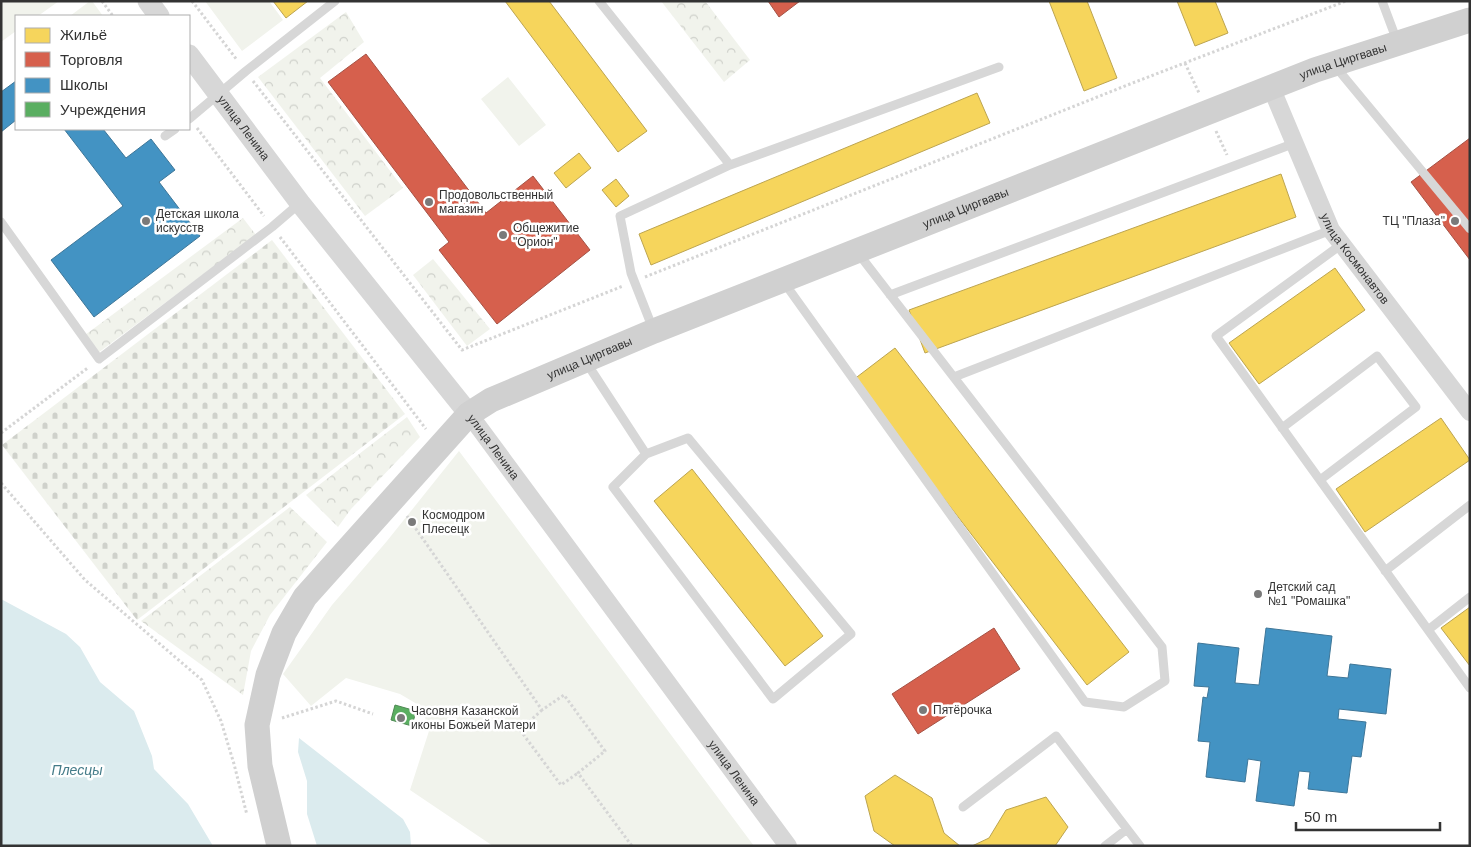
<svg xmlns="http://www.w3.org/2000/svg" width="1471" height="847" font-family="Helvetica,sans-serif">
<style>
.forest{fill:url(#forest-crowns)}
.cemetery{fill:url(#cemetery-stones)}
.park{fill:#f1f3ec}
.water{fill:#dbebee}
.homes{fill:#f6d55c;stroke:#bca450}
.shops{fill:#d6604d;stroke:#a55245}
.schools{fill:#4393c3;stroke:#3e7698}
.public{fill:#5aae61;stroke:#4e8953}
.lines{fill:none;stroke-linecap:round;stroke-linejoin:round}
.path{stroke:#d5d5d5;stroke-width:3;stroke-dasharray:2.5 2.5;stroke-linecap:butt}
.service{stroke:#d7d7d7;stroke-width:9}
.minor{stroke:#d7d7d7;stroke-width:18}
.tertiary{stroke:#d7d7d7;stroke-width:21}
.secondary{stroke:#d0d0d0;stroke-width:25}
.poi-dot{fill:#7a7a7a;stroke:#fff;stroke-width:2}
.labels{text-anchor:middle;stroke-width:5;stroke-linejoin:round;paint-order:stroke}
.street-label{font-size:12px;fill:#333;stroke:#fff}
.poi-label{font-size:12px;fill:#333;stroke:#fff;text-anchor:start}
.water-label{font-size:14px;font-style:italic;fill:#447b88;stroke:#fff}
</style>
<defs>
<pattern id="forest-crowns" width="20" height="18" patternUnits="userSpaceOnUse" patternTransform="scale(1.25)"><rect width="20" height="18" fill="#f1f3ec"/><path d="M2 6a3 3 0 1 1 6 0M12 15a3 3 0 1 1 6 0" fill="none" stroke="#cfd1cb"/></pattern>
<pattern id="cemetery-stones" width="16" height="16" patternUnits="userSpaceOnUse" patternTransform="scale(1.25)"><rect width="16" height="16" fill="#f1f3ec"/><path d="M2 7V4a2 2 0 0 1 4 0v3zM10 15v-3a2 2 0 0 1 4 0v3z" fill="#cfd1cb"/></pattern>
</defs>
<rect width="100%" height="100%" fill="#fff"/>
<!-- forest -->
<path class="forest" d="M 661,1 L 705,1 L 750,60 L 724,82 Z
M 346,12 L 364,42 L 320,78 L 403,188 L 365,216 L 258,77 Z
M 243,218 L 256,235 L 98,353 L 85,335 Z
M 433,259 L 490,329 L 467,346 L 413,275 Z
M 407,417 L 420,437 L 351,509 L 338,527 L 306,495 Z
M 290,507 L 327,542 L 270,615 L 251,651 L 243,695 L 141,621 Z"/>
<!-- cemetery -->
<path class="cemetery" d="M 272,240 L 405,414 L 137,620 L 2,445 Z"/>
<!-- park -->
<path class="park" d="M 1,1 L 59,1 L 38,16 L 16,16 L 16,31 L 1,42 Z
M 90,1 L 92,1 L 103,16 L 70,16 Z
M 205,1 L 269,1 L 283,20 L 242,51 Z
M 508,77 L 546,125 L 519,146 L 481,99 Z
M 459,451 L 754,846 L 493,846 L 410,790 L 429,731 L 422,707 L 400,694 L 346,678 L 311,706 L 283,674 L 332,605 L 387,541 Z"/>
<!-- water -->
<path class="water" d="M 1,599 L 66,634 L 80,647 L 100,682 L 134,711 L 152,756 L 154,769 L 188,804 L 213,846 L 1,846 Z
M 299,738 L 403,819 L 410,832 L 411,846 L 317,846 L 307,814 L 307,781 L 298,752 Z"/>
<!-- homes -->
<path class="homes" d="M 273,1 L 308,1 L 286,18 Z
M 505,1 L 549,1 L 647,131 L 618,152 Z
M 1049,1 L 1087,1 L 1117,78 L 1084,91 Z
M 1177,1 L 1215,1 L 1228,33 L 1195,46 Z
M 977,93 L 990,123 L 651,265 L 639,234 Z
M 579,153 L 591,168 L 566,188 L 554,173 Z
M 1281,174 L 1296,217 L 925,353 L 909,310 Z
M 616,179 L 629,196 L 616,207 L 602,190 Z
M 1335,268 L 1365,310 L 1259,384 L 1229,343 Z
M 895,348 L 1129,652 L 1087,685 L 853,380 Z
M 1441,418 L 1470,460 L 1365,532 L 1336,489 Z
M 692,469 L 823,636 L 785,666 L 654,501 Z
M 1470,607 L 1470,666 L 1441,628 Z
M 895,775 L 932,798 L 944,833 L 960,846 L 895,846 L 874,831 L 865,796 Z
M 1046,797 L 1068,827 L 1055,846 L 972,846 L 989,838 L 1006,810 Z"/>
<!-- shops -->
<path class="shops" d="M 768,1 L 800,1 L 779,17 Z
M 366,54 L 486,213 L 533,176 L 590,250 L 497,324 L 439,250 L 449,242 L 328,82 Z
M 1470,138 L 1470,260 L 1411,182 Z
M 994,628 L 1020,669 L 918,734 L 892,694 Z"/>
<!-- schools -->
<path class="schools" d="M 16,81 L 16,120 L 1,132 L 1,92 Z
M 64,129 L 103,129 L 126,158 L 151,139 L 175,170 L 159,182 L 200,236 L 94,317 L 51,260 L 123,206 Z
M 1266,628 L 1332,636 L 1327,676 L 1348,678 L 1350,664 L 1391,669 L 1386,714 L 1339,709 L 1338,719 L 1366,722 L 1361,757 L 1352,756 L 1347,793 L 1308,789 L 1310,772 L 1299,771 L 1294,806 L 1256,801 L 1261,761 L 1248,759 L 1245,782 L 1206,777 L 1210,742 L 1198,741 L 1203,697 L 1207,698 L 1209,687 L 1194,686 L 1198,643 L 1239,648 L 1235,683 L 1259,685 Z"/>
<!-- public -->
<path class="public" d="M 395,705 L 416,711 L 412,726 L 391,720 Z"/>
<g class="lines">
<!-- path -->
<path class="path" d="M 102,1 L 113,16
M 192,1 L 237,60
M 1185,63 L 1199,93
M 253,81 L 462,350 L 623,286
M 197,128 L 264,216
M 1216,131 L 1227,155
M 280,237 L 426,429
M 645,277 L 1130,84 L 1346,1
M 1,433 L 89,367
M 1,483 L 85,580 L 202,680 L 221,721 L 234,764 L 247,815
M 407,516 L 542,710 L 564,695 L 605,751 L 578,773 L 632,846
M 542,710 L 520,730 L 561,785 L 578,773
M 282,718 L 336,701 L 373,714"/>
<!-- service -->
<path class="service" d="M 599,1 L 730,165 L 620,216 L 631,273 L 653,329
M 1382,1 L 1397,41
M 1335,66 L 1470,229
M 189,119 L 246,71 L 335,1
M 165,136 L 175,129
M 730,165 L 999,67
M 1,222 L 99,359 L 272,227 L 300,203
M 1342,244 L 1216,336 L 1470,688
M 783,281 L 1085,702 L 1124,707 L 1165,681 L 1162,647 L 858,253
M 890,295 L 1295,143
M 586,362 L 646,454 L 613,487 L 773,699 L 851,634 L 688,438 L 646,454
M 954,377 L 1331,230
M 1282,428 L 1377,356 L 1416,407 L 1320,480
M 1385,571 L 1470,505
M 1428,630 L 1470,597
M 963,807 L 1056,736 L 1127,829
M 1105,846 L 1127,829 L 1140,846"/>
<!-- minor -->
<g class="minor">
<path id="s1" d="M 1271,87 L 1331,230 L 1470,412"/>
<path id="s2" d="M 469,414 L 788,846"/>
</g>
<!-- tertiary -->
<g class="tertiary">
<path d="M 148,1 L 159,16"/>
<path id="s3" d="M 189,55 L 300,203 L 469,414"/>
</g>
<!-- secondary -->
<path class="secondary" id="s4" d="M 279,846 L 260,766 L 257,725 L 268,675 L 284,633 L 305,597 L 469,414 L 491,400 L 654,331 L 1315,70 L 1470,20"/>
</g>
<!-- markers -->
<g class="poi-dot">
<circle cx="429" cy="202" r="5"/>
<circle cx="146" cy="221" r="5"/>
<circle cx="1455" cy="221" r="5"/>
<circle cx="503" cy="235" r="5"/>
<circle cx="412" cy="522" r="5"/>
<circle cx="1258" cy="594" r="5"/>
<circle cx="923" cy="710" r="5"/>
<circle cx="401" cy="718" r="5"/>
</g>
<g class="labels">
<!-- street labels -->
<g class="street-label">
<text dy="4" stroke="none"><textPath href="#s4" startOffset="1450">улица Циргвавы</textPath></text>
<text dy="4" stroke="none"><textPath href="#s3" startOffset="91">улица Ленина</textPath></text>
<text dy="4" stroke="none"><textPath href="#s4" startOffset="1045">улица Циргвавы</textPath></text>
<text dy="4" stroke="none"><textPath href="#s1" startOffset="192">улица Космонавтов</textPath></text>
<text dy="4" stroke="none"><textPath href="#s4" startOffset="640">улица Циргвавы</textPath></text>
<text dy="4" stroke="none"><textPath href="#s2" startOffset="41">улица Ленина</textPath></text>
<text dy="4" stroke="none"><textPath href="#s2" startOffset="446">улица Ленина</textPath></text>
</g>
<!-- poi labels -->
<g class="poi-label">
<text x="439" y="199">Продовольственный<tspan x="439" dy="14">магазин</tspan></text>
<text x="156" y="218">Детская школа<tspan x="156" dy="14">искусств</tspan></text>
<text x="1445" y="225" text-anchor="end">ТЦ "Плаза"</text>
<text x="513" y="232">Общежитие<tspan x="513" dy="14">"Орион"</tspan></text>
<text x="422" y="519">Космодром<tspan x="422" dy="14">Плесецк</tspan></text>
<text x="1268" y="591">Детский сад<tspan x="1268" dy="14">№1 "Ромашка"</tspan></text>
<text x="933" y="714">Пятёрочка</text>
<text x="411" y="715">Часовня Казанской<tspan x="411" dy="14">иконы Божьей Матери</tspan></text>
</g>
<!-- water labels -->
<g class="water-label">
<text x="77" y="775">Плесцы</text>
</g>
</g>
<!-- border -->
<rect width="1471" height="847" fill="none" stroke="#333333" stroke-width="5"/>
<!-- legend -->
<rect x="15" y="15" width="175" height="115" fill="#ffffff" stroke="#adadad"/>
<rect x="25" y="28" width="25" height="15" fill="#f6d55c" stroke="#adadad"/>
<text x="60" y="40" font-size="15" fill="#333333">Жильё</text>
<rect x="25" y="52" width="25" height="15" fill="#d6604d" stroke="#adadad"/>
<text x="60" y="65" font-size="15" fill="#333333">Торговля</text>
<rect x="25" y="78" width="25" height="15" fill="#4393c3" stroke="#adadad"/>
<text x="60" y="90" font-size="15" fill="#333333">Школы</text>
<rect x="25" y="102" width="25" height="15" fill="#5aae61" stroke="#adadad"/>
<text x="60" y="115" font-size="15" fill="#333333">Учреждения</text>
<!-- scale -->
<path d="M1296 822v8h144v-8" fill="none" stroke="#333333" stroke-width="2.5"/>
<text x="1304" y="822" font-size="15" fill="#333333" stroke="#ffffff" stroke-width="4" paint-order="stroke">50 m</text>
</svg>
